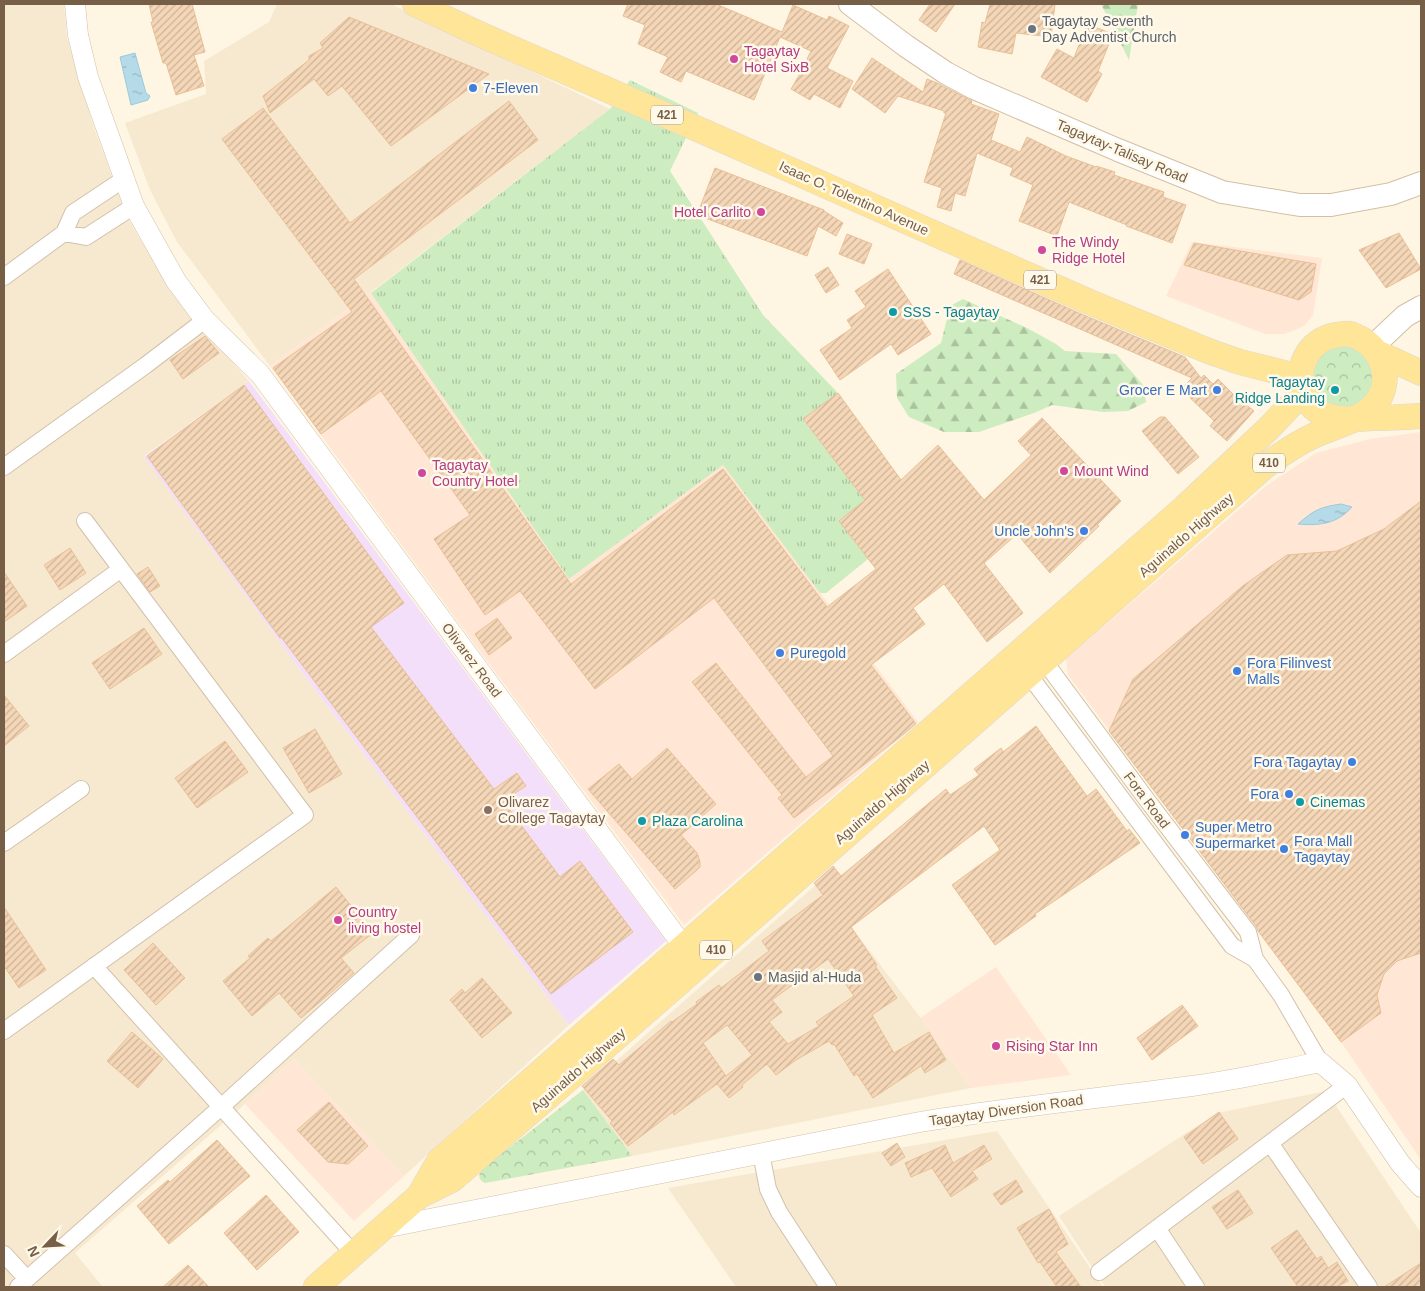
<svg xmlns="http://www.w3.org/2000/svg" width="1425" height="1291" font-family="Helvetica,sans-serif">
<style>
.residential{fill:#f6e9d0}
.commercial{fill:#ffe6d5}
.education{fill:#f3dffa}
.grass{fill:url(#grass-tufts)}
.forest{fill:url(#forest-firs)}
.park{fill:url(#park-crowns)}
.water{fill:url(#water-ripples);stroke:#9bcadb}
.building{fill:url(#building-hatch);stroke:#e9c097;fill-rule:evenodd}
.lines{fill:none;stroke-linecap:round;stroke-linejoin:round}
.minor-casing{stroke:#d2c1ab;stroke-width:18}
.tertiary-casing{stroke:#d2c1ab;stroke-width:21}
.secondary-casing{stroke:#d3bfa5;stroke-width:24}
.primary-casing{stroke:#ded8d3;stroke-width:26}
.minor{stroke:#fff;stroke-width:16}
.tertiary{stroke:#fff;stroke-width:20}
.secondary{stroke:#fff;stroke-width:22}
.primary{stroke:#ffe598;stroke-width:25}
.worship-dot{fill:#6b7280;stroke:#fff9ea;stroke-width:2}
.hotel-dot{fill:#d1479c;stroke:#fff9ea;stroke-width:2}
.shop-dot{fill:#3f7fe0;stroke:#fff9ea;stroke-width:2}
.culture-dot{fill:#0f9aa8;stroke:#fff9ea;stroke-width:2}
.education-dot{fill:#8d6e63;stroke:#fff9ea;stroke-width:2}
.labels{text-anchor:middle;stroke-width:5;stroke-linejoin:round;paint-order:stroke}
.shield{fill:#fff9ea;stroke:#a08c78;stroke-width:1}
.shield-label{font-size:12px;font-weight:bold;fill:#775e47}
.worship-label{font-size:14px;fill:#5b616d;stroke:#fff9ea;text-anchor:start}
.hotel-label{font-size:14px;fill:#b23c85;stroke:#fff9ea;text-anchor:start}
.shop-label{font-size:14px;fill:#366cbe;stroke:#fff9ea;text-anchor:start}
.street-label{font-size:14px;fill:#775e47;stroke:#fff9ea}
.culture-label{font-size:14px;fill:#0d838f;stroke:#fff9ea;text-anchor:start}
.education-label{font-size:14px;fill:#785e54;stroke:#fff9ea;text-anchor:start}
</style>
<defs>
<pattern id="grass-tufts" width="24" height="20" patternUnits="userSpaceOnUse" patternTransform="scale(1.25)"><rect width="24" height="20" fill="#cdecc0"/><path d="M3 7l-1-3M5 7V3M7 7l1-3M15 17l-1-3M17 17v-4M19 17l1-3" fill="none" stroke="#abc29e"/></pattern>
<pattern id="forest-firs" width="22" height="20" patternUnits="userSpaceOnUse" patternTransform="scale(1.25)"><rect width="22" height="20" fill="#cdecc0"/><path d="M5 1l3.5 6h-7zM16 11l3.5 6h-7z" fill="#abc29e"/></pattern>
<pattern id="park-crowns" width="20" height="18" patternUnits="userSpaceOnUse" patternTransform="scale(1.25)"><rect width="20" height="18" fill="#cdecc0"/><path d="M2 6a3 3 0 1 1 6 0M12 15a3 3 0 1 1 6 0" fill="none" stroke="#abc29e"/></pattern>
<pattern id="water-ripples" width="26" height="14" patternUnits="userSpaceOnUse" patternTransform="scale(1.25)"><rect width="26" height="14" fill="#b5dbe9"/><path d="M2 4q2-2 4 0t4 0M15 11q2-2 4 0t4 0" fill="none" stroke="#98b5bf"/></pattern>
<pattern id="building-hatch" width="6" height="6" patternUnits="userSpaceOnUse" patternTransform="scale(1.25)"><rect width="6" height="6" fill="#f5d7b8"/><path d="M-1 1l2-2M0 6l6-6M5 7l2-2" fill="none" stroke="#cbb297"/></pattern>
</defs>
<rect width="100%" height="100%" fill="#fef6e2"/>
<!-- residential -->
<path class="residential" d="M 4,4 L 64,4 L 67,38 L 94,128 L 127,217 L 152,259 L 196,320 L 249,381 L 144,456 L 307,679 L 569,1025 L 404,1176 L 294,1059 L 245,1104 L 75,1253 L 103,1287 L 4,1287 Z
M 277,4 L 391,4 L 610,109 L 371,292 L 270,366 L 177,242 L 150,190 L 125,123 L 206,94 L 204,61 L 269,22 Z
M 818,883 L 920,1017 L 971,1088 L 632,1156 L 583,1090 Z
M 1326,1091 L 1421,1233 L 1421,1287 L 1105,1287 L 1059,1216 L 1217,1113 Z
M 997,1131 L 1103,1287 L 736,1287 L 668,1188 Z"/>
<!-- commercial -->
<path class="commercial" d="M 1192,242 L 1322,258 L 1313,315 L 1305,325 L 1295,330 L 1284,334 L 1265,334 L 1166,296 Z
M 371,292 L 569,579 L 723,465 L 918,722 L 684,925 L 478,649 L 270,366 Z
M 1421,432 L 1421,1160 L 1341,1042 L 1068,675 L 1066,659 L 1266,486 L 1316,453 L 1370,439 Z
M 996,967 L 1071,1075 L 971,1088 L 920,1018 Z
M 294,1059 L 404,1176 L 354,1221 L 245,1104 Z"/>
<!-- education -->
<path class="education" d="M 249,381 L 666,941 L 569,1025 L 307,679 L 144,457 Z"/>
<!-- grass -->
<path class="grass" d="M 630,80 L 698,113 L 670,171 L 763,315 L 838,393 L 803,420 L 865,500 L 839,521 L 868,559 L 826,593 L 820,593 L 723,465 L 569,579 L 371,293 L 610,109 Z"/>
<!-- forest -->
<path class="forest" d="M 1101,4 L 1138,4 L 1129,60 Z
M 963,299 L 1027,328 L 1056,344 L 1065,351 L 1116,354 L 1144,386 L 1146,402 L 1128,411 L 1103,412 L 1052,405 L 1034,413 L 979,432 L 944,432 L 909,417 L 897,398 L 896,374 L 941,343 L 950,306 Z"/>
<!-- park -->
<path class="park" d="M 1344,346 L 1354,348 L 1363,353 L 1374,371 L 1372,392 L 1357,407 L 1326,405 L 1313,389 L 1312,368 L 1324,352 L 1334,347 Z
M 583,1090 L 632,1156 L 485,1183 C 478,1180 478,1175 482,1169 Z"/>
<!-- water -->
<path class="water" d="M 135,53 L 146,93 L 150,96 L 148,100 L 131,105 L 120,57 Z
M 1341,504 L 1352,507 C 1337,524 1319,526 1298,524 C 1314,510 1320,507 1341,504 Z"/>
<!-- building -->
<path class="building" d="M 149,4 L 192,4 L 205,52 L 194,55 L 204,86 L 176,95 L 166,63 L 163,63 L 151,22 L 153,22 Z
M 628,4 L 716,4 L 782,32 L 793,5 L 827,20 L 829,16 L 849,26 L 827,68 L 853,81 L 840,108 L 814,94 L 810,100 L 791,89 L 808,60 L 807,59 L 811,51 L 780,37 L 754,100 L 686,71 L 681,82 L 660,72 L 668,57 L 638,44 L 645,25 L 623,16 Z
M 930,4 L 955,4 L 936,32 L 919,20 Z
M 990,4 L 1055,4 L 1051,37 L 1016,33 L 1012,54 L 978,47 L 982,22 L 985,23 Z
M 349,17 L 489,74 L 391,146 L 342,86 L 328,96 L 314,79 L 270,113 L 263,96 L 309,60 L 309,56 L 323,48 L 320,43 Z
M 1087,24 L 1113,34 L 1098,71 L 1102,74 L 1087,102 L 1041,77 L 1057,49 L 1074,58 Z
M 872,58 L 923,92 L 927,79 L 937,83 L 972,101 L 971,104 L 999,114 L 991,140 L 1020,152 L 1027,137 L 1066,156 L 1096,167 L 1096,166 L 1115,172 L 1114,175 L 1164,192 L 1163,197 L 1186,205 L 1172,243 L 1126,226 L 1127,225 L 1069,202 L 1057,236 L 1019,221 L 1033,185 L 1010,175 L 1013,168 L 977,153 L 965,196 L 955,193 L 951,211 L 937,207 L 942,188 L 924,182 L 946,113 L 944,113 L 944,111 L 898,96 L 885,113 L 852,89 Z
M 509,101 L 538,140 L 354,279 L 571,584 L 723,469 L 827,607 L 876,569 L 839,521 L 865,500 L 803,419 L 838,393 L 901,480 L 938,445 L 984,500 L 1031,455 L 1018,441 L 1042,418 L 1121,501 L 1097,525 L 1099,526 L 1050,573 L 1017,534 L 984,563 L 1023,613 L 987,642 L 944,584 L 913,608 L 925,624 L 871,665 L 916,724 L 899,738 L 794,818 L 778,798 L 782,795 L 692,682 L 716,663 L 806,777 L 833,756 L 714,598 L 595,689 L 520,591 L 485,615 L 434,539 L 470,515 L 381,391 L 321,434 L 273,368 L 352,312 L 222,139 L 263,108 L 350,223 Z
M 715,168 L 824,210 L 824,211 L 843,223 L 836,236 L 818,226 L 807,256 L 697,215 Z
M 1399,233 L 1421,269 L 1386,288 L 1359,250 Z
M 847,234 L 872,244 L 864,264 L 839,254 Z
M 1194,243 L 1316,264 L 1311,292 L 1299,300 L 1184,265 Z
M 960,260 L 1081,314 L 1185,357 L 1201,378 L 1204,375 L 1213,384 L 1218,379 L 1233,394 L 1254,411 L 1227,441 L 1210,426 L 1214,421 L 1181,389 L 1192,378 L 954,274 Z
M 828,267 L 839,285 L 826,293 L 815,275 Z
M 888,269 L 931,334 L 898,355 L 891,344 L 840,380 L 820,350 L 852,328 L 847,320 L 866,307 L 855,291 Z
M 205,336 L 219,353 L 183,379 L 170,360 Z
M 244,385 L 404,603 L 371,627 L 494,789 L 517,773 L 526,786 L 503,801 L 560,877 L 580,861 L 633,932 L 551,994 L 281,637 L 280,638 L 147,456 Z
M 1160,417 L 1165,417 L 1199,457 L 1178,474 L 1142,431 Z
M 1421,501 L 1421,953 L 1397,961 L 1384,974 L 1377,995 L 1381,1013 L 1341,1042 L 1258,931 L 1256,926 L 1109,731 L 1133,679 L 1244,585 L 1287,555 L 1337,551 L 1384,529 Z
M 70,548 L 86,573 L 60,590 L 44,565 Z
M 148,567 L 160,586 L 150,592 L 137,574 Z
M 4,572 L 27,606 L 4,622 Z
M 497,618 L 512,638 L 489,655 L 475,634 Z
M 144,628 L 162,654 L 110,689 L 92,663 Z
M 4,695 L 29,726 L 4,746 Z
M 1036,726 L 1087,796 L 1096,789 L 1127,831 L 1129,829 L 1140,843 L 1035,914 L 1036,916 L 995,945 L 952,885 L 1000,850 L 984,826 L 851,927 L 877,965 L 875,966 L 897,998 L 872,1015 L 894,1053 L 929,1032 L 946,1060 L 925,1073 L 921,1066 L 873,1098 L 857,1074 L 854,1076 L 834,1044 L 832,1045 L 829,1041 L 796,1060 L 776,1075 L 767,1064 L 742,1085 L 743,1087 L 729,1098 L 717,1084 L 674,1115 L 673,1112 L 628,1146 L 610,1123 L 612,1121 L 582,1086 L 613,1059 L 619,1065 L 671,1021 L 672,1022 L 697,1004 L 696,1002 L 719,985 L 721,988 L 769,951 L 762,941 L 823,895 L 814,883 L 833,866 L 841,876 L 946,789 L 950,795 L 979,775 L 974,769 L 1001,748 L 1003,752 ZM 828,959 L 854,996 L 816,1022 L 819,1026 L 788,1044 L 769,1022 L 782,1012 L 772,1000 ZM 727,1025 L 752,1055 L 726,1076 L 703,1043 Z
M 315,729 L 342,774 L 309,793 L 283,748 Z
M 225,741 L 248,772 L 197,808 L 175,778 Z
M 667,748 L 716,804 L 681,835 L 697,853 L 700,862 L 700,867 L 697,870 L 675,889 L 588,789 L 619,764 L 632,779 Z
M 336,887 L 373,933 L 341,958 L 354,973 L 301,1018 L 279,993 L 252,1016 L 223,981 L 250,958 L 248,956 L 268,938 L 271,941 Z
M 4,907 L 46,970 L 19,988 L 4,966 Z
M 153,943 L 185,978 L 156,1005 L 124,970 Z
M 482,978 L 512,1013 L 482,1038 L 450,1000 L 462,989 L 465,993 Z
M 1182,1005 L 1198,1026 L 1152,1060 L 1137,1038 Z
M 132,1032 L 163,1059 L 138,1088 L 107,1061 Z
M 329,1102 L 368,1146 L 348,1164 L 328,1162 L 297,1130 Z
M 1219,1112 L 1238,1139 L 1203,1164 L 1184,1137 Z
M 217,1140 L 250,1176 L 169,1244 L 137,1206 L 168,1180 L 170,1182 Z
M 897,1143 L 905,1157 L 891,1166 L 882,1153 Z
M 945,1145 L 953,1163 L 984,1145 L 992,1159 L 972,1171 L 978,1179 L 951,1197 L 932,1168 L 911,1177 L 905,1163 Z
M 1016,1180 L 1023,1192 L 1001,1205 L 993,1194 Z
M 1238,1190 L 1253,1213 L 1227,1229 L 1212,1207 Z
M 266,1195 L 299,1232 L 257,1270 L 224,1233 Z
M 1049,1209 L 1068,1244 L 1056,1252 L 1081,1287 L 1057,1287 L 1040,1262 L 1038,1263 L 1017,1228 Z
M 1297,1230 L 1317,1259 L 1321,1256 L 1328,1268 L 1337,1262 L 1348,1281 L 1337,1287 L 1298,1287 L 1271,1248 Z
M 1421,1263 L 1421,1287 L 1384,1287 Z
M 188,1265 L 209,1287 L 163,1287 Z"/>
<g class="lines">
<defs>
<path id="minor" d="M 64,233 L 86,237 L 134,206
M 4,277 L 64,233 L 73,213 L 124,179
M 4,467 L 146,365 L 205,320
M 4,654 L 121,569
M 1039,654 L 1147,800 L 1248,932 L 1255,959 L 1281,995 L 1320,1062
M 1023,667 L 1232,946 L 1255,959
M 4,843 L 81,789
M 94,966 L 354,1254
M 4,1031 L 305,815 L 85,521
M 1270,1143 L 1369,1287
M 761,1153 L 768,1189 L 779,1212 L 828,1287
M 1157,1228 L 1196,1287
M 4,1254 L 27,1279
M 1099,1272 L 1347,1085
M 18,1287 L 221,1107 L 411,935"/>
<path id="tertiary" d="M 75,4 L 78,35 L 88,77 L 134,206 L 176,281 L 205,320 L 260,374 L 684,947
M 384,1228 L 920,1122 C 1011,1107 1102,1098 1192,1086 C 1235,1080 1277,1071 1320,1062 L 1347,1085 L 1400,1163 L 1421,1187"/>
<path id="secondary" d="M 850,4 L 906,46 L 946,73 L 974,88 L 1118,150 L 1222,192 L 1300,205 L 1331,205 L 1391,194 L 1421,183
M 1372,347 L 1405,316 L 1421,307"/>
<path id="primary" d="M 415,4 L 486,37 L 700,130 L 1087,301 L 1211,352 L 1240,362 L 1300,377
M 1378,353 L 1421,373
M 419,1196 L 439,1161 L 1184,508 L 1269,428 L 1303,392
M 316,1287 L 419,1196 L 453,1179 L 672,989 L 1265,466 C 1280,455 1296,444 1313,436 C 1334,426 1362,421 1376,403 C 1394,380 1382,347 1357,337 C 1356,336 1351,334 1350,334 C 1344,333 1337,335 1331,336 C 1325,338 1319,341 1315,345 C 1305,354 1299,369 1301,382 C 1308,422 1340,420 1372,418 C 1388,418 1405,417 1421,416"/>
</defs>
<!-- minor casing -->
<use href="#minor" class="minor-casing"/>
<!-- tertiary casing -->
<use href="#tertiary" class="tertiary-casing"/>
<!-- secondary casing -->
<use href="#secondary" class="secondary-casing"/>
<!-- primary casing -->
<use href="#primary" class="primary-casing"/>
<!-- minor -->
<use href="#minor" class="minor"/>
<!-- tertiary -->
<use href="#tertiary" class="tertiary"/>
<!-- secondary -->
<use href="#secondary" class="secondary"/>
<!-- primary -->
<use href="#primary" class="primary"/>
</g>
<!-- markers -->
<g class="worship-dot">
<circle cx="1032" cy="29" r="5"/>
<circle cx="758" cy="977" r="5"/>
</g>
<g class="hotel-dot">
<circle cx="734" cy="59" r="5"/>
<circle cx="761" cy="212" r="5"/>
<circle cx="1042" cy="250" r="5"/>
<circle cx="1064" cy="471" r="5"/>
<circle cx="422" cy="473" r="5"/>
<circle cx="338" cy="920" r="5"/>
<circle cx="996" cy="1046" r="5"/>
</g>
<g class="shop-dot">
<circle cx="473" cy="88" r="5"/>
<circle cx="1217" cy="390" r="5"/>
<circle cx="1084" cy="531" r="5"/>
<circle cx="780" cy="653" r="5"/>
<circle cx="1237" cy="671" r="5"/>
<circle cx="1352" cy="762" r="5"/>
<circle cx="1289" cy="794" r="5"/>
<circle cx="1185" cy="835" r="5"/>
<circle cx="1284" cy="849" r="5"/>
</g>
<g class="culture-dot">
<circle cx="893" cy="312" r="5"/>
<circle cx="1335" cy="390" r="5"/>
<circle cx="1300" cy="802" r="5"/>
<circle cx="642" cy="821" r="5"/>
</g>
<circle class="education-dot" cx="488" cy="810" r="5"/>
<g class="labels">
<!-- shield labels -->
<g class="shield">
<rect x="651" y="105.5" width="32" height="19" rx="4"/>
<rect x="1024" y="270.5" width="32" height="19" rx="4"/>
<rect x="1253" y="453.5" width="32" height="19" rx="4"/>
<rect x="700" y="940.5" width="32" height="19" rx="4"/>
</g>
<g class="shield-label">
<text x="667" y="119">421</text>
<text x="1040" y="284">421</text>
<text x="1269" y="467">410</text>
<text x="716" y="954">410</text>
</g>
<!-- worship labels -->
<g class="worship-label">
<text x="1042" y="26">Tagaytay Seventh<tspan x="1042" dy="16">Day Adventist Church</tspan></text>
<text x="768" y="982">Masjid al-Huda</text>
</g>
<!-- hotel labels -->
<g class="hotel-label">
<text x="744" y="56">Tagaytay<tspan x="744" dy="16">Hotel SixB</tspan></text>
<text x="751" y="217" text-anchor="end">Hotel Carlito</text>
<text x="1052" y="247">The Windy<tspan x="1052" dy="16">Ridge Hotel</tspan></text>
<text x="432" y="470">Tagaytay<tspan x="432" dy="16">Country Hotel</tspan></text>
<text x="1074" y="476">Mount Wind</text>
<text x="348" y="917">Country<tspan x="348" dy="16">living hostel</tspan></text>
<text x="1006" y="1051">Rising Star Inn</text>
</g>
<!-- shop labels -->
<g class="shop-label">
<text x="483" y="93">7-Eleven</text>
<text x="1207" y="395" text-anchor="end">Grocer E Mart</text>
<text x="1074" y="536" text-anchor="end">Uncle John's</text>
<text x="790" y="658">Puregold</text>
<text x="1247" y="668">Fora Filinvest<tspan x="1247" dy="16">Malls</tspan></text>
<text x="1342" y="767" text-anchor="end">Fora Tagaytay</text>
<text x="1279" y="799" text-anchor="end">Fora</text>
<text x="1195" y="832">Super Metro<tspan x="1195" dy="16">Supermarket</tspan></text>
<text x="1294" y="846">Fora Mall<tspan x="1294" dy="16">Tagaytay</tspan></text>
</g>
<!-- street labels -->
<g class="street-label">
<text transform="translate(1122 151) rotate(23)" y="5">Tagaytay-Talisay Road</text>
<text transform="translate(854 198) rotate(24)" y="5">Isaac O. Tolentino Avenue</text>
<text transform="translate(1186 535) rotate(-41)" y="5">Aguinaldo Highway</text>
<text transform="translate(472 660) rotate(53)" y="5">Olivarez Road</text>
<text transform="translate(1147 800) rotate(53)" y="5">Fora Road</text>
<text transform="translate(882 802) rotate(-41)" y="5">Aguinaldo Highway</text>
<text transform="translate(578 1070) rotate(-41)" y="5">Aguinaldo Highway</text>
<text transform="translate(1006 1110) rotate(-8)" y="5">Tagaytay Diversion Road</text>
</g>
<!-- culture labels -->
<g class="culture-label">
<text x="903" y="317">SSS - Tagaytay</text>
<text x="1325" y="387" text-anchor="end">Tagaytay<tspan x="1325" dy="16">Ridge Landing</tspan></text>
<text x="1310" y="807">Cinemas</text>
<text x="652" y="826">Plaza Carolina</text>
</g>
<!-- education labels -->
<g class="education-label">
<text x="498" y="807">Olivarez<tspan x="498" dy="16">College Tagaytay</tspan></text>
</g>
</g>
<!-- border -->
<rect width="1425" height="1291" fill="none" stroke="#775e47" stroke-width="10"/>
<!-- north arrow -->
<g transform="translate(45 1246) rotate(245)" stroke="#fff9ea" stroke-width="4" paint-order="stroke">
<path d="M0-4L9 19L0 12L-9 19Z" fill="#775e47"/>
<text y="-8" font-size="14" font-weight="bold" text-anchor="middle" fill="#775e47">N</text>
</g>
</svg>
